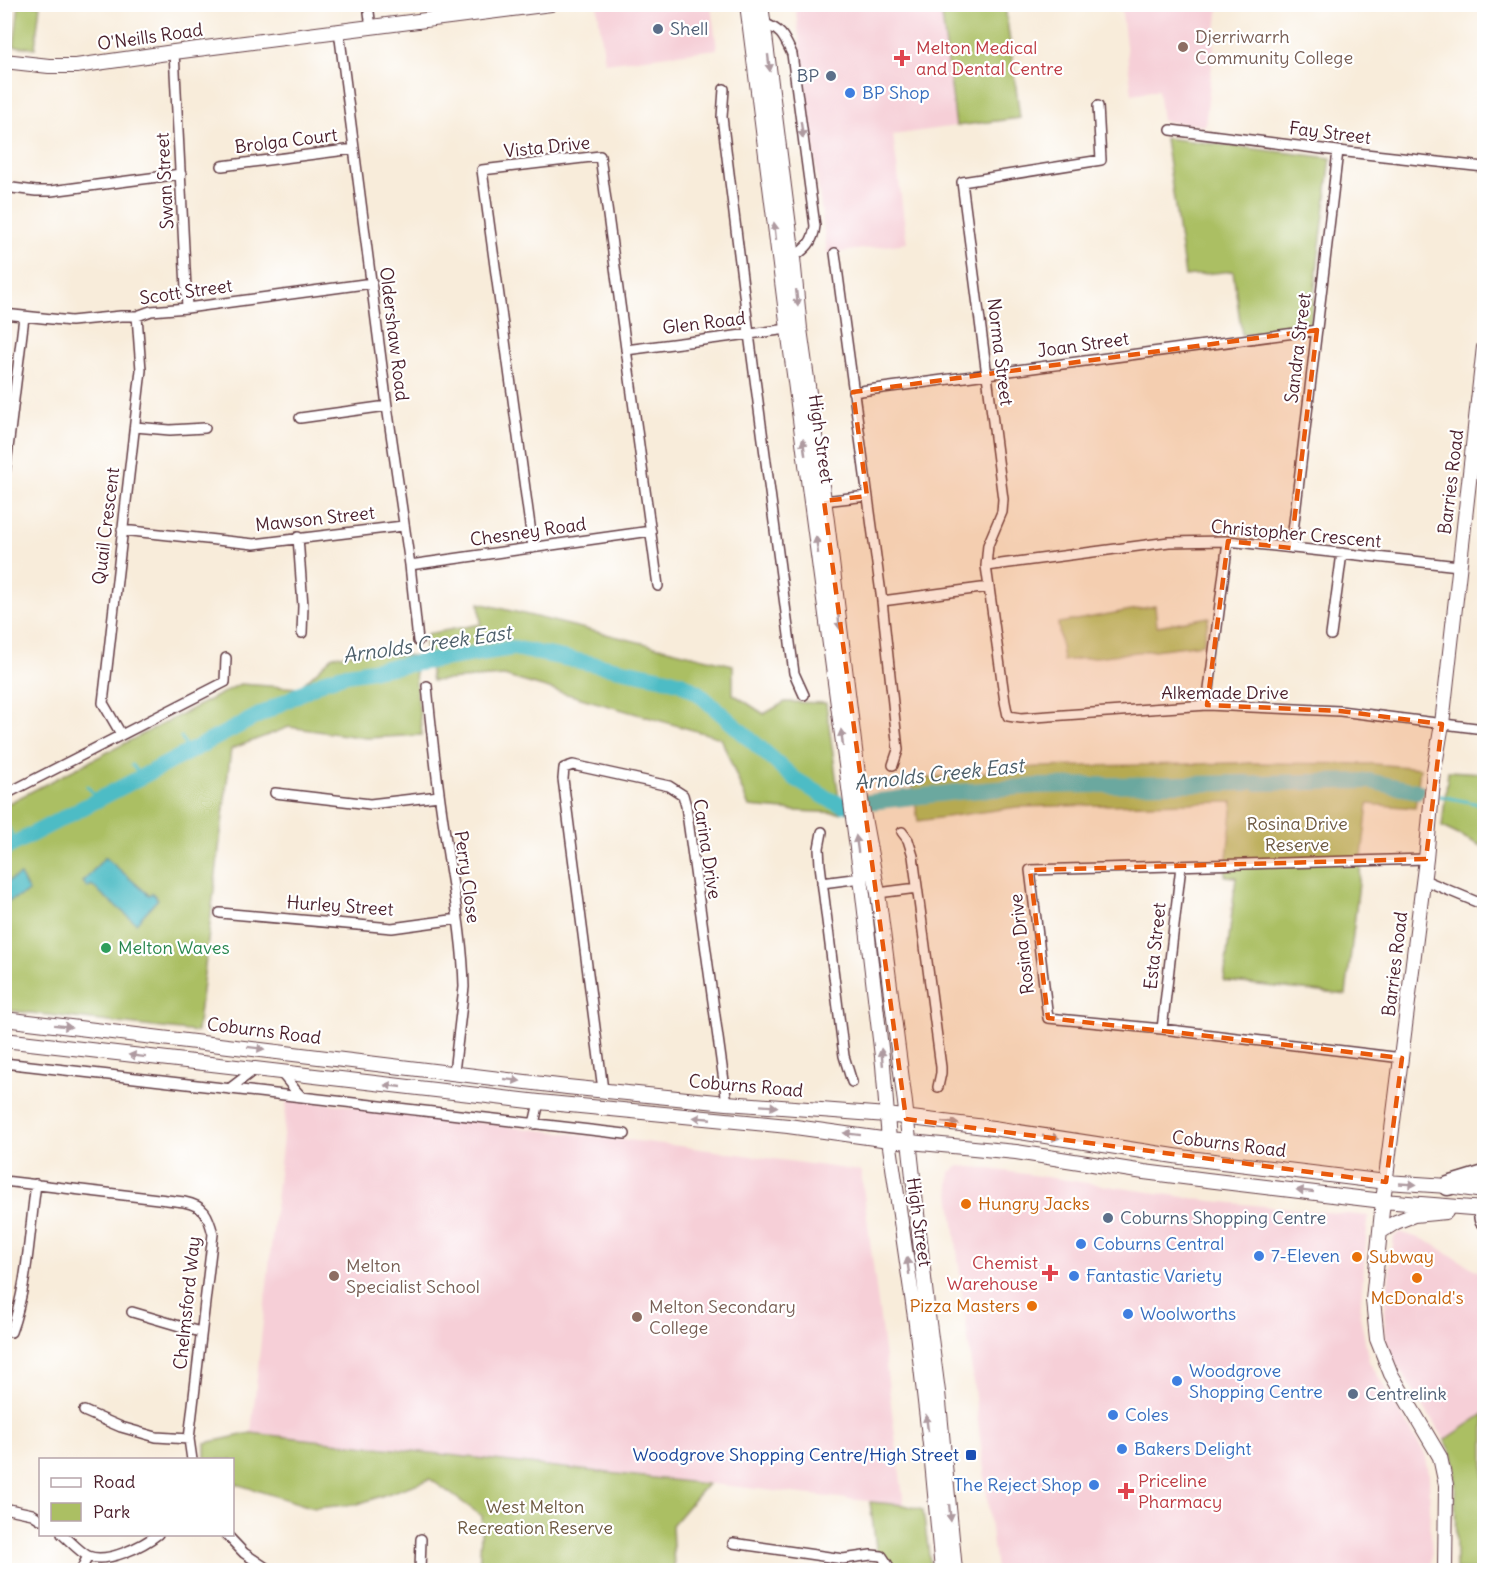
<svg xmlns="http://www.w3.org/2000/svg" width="1489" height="1575" font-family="Delius,sans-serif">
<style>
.built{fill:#f6cfd7}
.green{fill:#abbf63;stroke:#7a6f47;stroke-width:1.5}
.water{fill:#4ebcc5;stroke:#4c6e78;stroke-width:1.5}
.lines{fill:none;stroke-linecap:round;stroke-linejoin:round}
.stream{stroke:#4ebcc5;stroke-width:3}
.river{stroke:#4ebcc5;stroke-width:16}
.street-casing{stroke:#643e45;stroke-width:12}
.secondary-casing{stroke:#643e45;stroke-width:16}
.highway-casing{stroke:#643e45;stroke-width:21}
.street{stroke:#fff;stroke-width:9}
.secondary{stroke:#fff;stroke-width:14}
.highway{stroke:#fff;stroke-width:18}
.oneway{fill:#ae9aa0}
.marked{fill:#e8590c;fill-opacity:0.2;stroke:#e8590c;stroke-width:4.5;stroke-dasharray:12 8;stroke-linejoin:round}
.service-dot{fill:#5c6f8a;stroke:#fff;stroke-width:2}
.education-dot{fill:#8d6e63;stroke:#fff;stroke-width:2}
.health-dot{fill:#e0444e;stroke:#fff;stroke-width:2}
.shop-dot{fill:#3f7fe0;stroke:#fff;stroke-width:2}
.leisure-dot{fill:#2e9e5b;stroke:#fff;stroke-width:2}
.food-dot{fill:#e8710a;stroke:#fff;stroke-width:2}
.transit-dot{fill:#1a4fb4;stroke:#fff;stroke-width:2}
.labels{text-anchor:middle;stroke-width:4.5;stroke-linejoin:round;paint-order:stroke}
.service-label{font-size:18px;fill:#4e5e75;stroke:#fff;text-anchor:start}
.street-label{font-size:18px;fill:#4a1f2b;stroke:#fff}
.education-label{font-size:18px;fill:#785e54;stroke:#fff;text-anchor:start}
.health-label{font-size:18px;fill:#be3a42;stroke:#fff;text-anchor:start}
.shop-label{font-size:18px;fill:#366cbe;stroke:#fff;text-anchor:start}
.park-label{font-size:18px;fill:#6c573f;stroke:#fff}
.leisure-label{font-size:18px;fill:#27864d;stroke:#fff;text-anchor:start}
.food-label{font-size:18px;fill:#c56008;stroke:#fff;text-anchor:start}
.transit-label{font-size:18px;fill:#164399;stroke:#fff;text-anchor:end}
.water-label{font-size:20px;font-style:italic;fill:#4c5e69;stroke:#fff}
</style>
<rect width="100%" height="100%" fill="#fff"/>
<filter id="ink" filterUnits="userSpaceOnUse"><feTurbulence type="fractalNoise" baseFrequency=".0167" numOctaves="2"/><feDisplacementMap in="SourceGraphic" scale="12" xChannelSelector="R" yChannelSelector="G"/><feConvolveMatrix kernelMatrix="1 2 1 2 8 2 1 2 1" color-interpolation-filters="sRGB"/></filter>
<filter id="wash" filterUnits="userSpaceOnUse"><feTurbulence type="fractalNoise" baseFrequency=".008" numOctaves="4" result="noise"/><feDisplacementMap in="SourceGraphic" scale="24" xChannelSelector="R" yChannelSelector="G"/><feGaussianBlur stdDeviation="1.35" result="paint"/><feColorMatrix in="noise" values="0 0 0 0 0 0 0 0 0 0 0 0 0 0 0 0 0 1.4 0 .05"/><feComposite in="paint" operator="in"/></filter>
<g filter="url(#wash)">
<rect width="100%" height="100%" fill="#f8ecda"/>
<!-- built -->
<path class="built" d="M 597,5 L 711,5 L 717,49 L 605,63 Z
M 795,5 L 954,5 L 954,7 L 941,9 L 956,126 L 893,135 L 907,243 L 827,254 Z
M 1121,5 L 1219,5 L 1205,126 L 1162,121 L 1158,90 L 1132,94 Z
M 287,1099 L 439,1115 L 514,1127 L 672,1145 L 861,1171 L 904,1505 L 509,1462 L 378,1446 L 344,1444 L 251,1433 Z
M 959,1166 L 983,1168 L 1212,1201 L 1368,1216 L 1360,1315 L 1369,1361 L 1425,1454 L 1429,1473 L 1432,1570 L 996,1570 L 949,1184 L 950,1172 Z
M 1400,1232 L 1428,1241 L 1484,1275 L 1484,1414 L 1445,1440 L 1394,1361 L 1386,1340 L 1384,1316 L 1394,1237 Z"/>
<!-- green -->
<path class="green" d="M 19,5 L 40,5 L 35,48 L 14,46 Z
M 954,5 L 1005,5 L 1020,118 L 956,126 L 941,8 L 954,7 Z
M 1165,138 L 1331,158 L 1310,326 L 1242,335 L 1233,271 L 1185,276 Z
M 479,603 L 733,665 L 733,694 L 764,714 L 785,702 L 826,703 L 841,813 L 796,811 L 749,807 L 721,738 L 504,676 L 432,681 L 425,644 L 427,634 L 481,624 Z
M 1155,606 L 1157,626 L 1209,617 L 1203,644 L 1063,661 L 1058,623 Z
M 367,652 L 413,656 L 422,735 L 366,738 L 289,727 L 231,749 L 197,1032 L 5,1010 L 5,805 L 240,684 L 299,688 L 333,656 Z
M 1239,763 L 1374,764 L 1420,768 L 1415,808 L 1368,804 L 1346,995 L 1224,981 L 1236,877 L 1225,876 L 1233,802 L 1017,807 L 918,821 L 912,780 L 1035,767 Z
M 1448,771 L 1483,773 L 1484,847 L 1442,827 Z
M 1484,1414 L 1484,1570 L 1456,1570 L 1455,1469 L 1452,1453 L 1445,1440 Z
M 251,1433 L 305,1439 L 707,1484 L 672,1525 L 674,1568 L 675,1570 L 479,1570 L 482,1516 L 430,1479 L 358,1504 L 314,1508 L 233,1483 L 232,1460 L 205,1459 L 205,1443 Z
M 870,1502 L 904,1505 L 923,1510 L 931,1570 L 879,1570 Z"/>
<!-- water -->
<path class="water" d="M 105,857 L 149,895 L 152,893 L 158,899 L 136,923 L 91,885 L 88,888 L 83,882 Z
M 20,875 L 29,892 L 5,903 L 5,883 Z"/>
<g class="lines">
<!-- stream -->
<path class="stream" d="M 181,737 L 189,753
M 132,765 L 142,777
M 87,786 L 99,800
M 1417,791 L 1424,792
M 1440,796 L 1484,805
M 80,817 L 86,807
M 8,827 L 16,843"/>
<!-- river -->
<path class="river" d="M 1257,783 L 1369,781 L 1417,791
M 4,849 L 326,680 L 347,674 L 513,648 L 664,678 L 681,683 L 698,693 L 795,779 L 830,800 L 843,805 L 957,792 L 1036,786 L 1247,783"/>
</g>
</g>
<g filter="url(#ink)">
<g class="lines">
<defs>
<path id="street" d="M 368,4 L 371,28
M 763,23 C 782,30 784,37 792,54 L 815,226 C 813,243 806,248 793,258
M 339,31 L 387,406 L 410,565 L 418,641
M 174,52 L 187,308
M 724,89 L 722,117 L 749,334 L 794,673 L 804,695
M 1098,106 L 1101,160 L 962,182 L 1003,499 L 1002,512 L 988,545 L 986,566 L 1005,702 L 1008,716 L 1021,718 L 1207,705 L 1340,711 L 1484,729
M 1171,130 L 1338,151 L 1484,167
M 222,166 L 354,149
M 4,187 L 36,191 L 51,191 L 181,174
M 835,253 L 882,601 L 898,750 L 893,765
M 4,314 L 71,321 L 121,316 L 137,316 L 151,311 L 187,308 L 372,283
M 626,350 L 788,329
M 853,392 L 1317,330
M 300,418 L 387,406
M 135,427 L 170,430 L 205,428
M 4,481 L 24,317
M 824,501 L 867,496
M 122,530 L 254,544 L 403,526
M 298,537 L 303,606 L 302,633
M 533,548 L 482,170 L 600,156 L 658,586
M 1291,548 L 1338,151
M 410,565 L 651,531
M 986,566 L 1169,542 L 1228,541 L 1459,566
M 882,601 L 989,587
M 1331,635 L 1342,553
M 427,686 C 432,738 438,790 446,841 C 453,889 463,938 464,987 L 454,1072
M 1207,705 L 1228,541
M 121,734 L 103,703 L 141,370 L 137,316
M 275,793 L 370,804 L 439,796
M 4,795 L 225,682 L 226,658
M 822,832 L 819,848 L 820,865 L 844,1056 L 852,1082
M 902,832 L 908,840 L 913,856 L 941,1067 L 941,1073 L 938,1087
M 1424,880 L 1484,905
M 822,883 L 861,878
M 878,893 L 917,888
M 220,913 L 392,928 L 458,919
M 1162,1029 L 1181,866
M 1402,1058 L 1162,1029 L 1048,1018 L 1030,870 L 1426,859
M 4,1063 L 625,1134
M 281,1073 C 289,1081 294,1090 302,1097
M 229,1089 L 254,1070
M 603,1090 L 563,779 L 564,768 L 573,765 L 669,786 L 683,795 L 686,806 L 727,1103
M 534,1124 L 539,1102
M 4,1181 L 184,1202 C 205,1206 208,1215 213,1234 L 189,1439 L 192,1460
M 132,1312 L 200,1332
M 11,1332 C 28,1285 29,1233 36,1184
M 84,1411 L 121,1427 L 156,1437 L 189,1439
M 4,1508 L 32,1514 L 40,1519
M 62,1534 C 69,1540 80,1552 88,1556 C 107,1564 143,1546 158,1534
M 226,1534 L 244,1553 L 269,1570
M 733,1543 L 843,1559 L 871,1555 L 882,1556 L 888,1565 L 888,1570
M 81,1570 L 88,1556
M 420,1570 L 421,1539"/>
<path id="secondary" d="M 747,4 L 788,329 L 861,878 L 883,1065 L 889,1140 L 916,1324 L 932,1462 L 942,1570
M 761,4 L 793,258 L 800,329 L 827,521 L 862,807 L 878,893 L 905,1103 L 928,1315 L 938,1392 L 955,1570
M 4,61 L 49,66 L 76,66 L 174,52 L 551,4
M 4,1019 L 567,1087 L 727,1103 L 887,1115 L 993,1128 L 1181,1157 L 1386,1182 L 1448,1186 L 1484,1191
M 4,1040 L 539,1102 L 788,1126 L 889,1140 L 1016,1152 L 1144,1172 L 1207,1180 L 1383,1201 L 1484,1209
M 1380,1232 L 1396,1222 L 1414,1215 L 1446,1212
M 1445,1570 L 1446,1485 L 1440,1457 L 1391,1374 L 1377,1339 L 1373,1300 L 1383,1201 L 1426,859 L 1434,771 L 1442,724 L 1484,347"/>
<path id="highway" d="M 1448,1186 L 1484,1175
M 1482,1209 L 1484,1220"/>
</defs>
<!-- street casing -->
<use href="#street" class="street-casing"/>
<!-- secondary casing -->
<use href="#secondary" class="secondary-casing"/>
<!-- highway casing -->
<use href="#highway" class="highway-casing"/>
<!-- street -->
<use href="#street" class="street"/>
<!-- secondary -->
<use href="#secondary" class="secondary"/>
<!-- highway -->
<use href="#highway" class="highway"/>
</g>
<!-- one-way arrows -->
<defs><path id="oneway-solid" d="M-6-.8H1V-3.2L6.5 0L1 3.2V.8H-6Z" transform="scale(1.5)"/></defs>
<g class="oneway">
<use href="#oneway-solid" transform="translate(769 63) rotate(83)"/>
<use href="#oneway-solid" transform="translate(802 130) rotate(82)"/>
<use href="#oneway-solid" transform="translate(775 231) rotate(-97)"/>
<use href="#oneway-solid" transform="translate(797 298) rotate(84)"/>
<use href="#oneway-solid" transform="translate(804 447) rotate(-98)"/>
<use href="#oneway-solid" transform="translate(817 545) rotate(-97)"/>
<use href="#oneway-solid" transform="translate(839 621) rotate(83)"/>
<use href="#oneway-solid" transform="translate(842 738) rotate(-97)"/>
<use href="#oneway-solid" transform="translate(857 844) rotate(-98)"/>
<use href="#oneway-solid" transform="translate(63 1026) rotate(7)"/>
<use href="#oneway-solid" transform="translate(256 1048) rotate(7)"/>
<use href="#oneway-solid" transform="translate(137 1056) rotate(-173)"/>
<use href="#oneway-solid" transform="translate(882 1057) rotate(-96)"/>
<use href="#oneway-solid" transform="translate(512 1080) rotate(7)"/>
<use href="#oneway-solid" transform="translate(393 1086) rotate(-174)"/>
<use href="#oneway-solid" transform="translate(769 1106) rotate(4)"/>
<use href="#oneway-solid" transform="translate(702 1118) rotate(-175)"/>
<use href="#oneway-solid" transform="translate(950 1123) rotate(6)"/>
<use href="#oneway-solid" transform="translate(852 1134) rotate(-173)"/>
<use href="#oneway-solid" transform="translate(1051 1137) rotate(9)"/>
<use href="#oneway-solid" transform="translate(1408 1184) rotate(3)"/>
<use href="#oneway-solid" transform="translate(1305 1191) rotate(-173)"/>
<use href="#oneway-solid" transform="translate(908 1266) rotate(-98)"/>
<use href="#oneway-solid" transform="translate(927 1423) rotate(-97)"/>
<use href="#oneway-solid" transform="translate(950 1513) rotate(84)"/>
</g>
</g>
<!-- marked area -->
<path class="marked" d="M 1317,330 L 1291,548 L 1228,541 L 1207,705 L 1340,711 L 1442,724 L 1426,859 L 1030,870 L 1048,1018 L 1402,1058 L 1386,1182 L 906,1119 L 824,501 L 867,496 L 853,392 Z"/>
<!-- markers -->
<g class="service-dot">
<circle cx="658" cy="29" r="6"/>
<circle cx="831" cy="76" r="6"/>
<circle cx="1108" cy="1218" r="6"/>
<circle cx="1353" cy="1394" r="6"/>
</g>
<g class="education-dot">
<circle cx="1183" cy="47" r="6"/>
<circle cx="334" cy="1276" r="6"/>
<circle cx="637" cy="1317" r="6"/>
</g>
<g class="health-dot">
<path d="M899 49h6v6h6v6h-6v6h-6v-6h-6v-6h6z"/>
<path d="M1047 1264h6v6h6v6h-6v6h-6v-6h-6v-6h6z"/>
<path d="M1123 1482h6v6h6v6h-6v6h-6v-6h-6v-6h6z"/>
</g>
<g class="shop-dot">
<circle cx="850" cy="93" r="6"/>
<circle cx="1081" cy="1244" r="6"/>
<circle cx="1259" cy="1256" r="6"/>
<circle cx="1074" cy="1276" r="6"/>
<circle cx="1128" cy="1314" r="6"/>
<circle cx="1177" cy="1381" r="6"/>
<circle cx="1113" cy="1415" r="6"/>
<circle cx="1122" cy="1449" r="6"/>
<circle cx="1094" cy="1485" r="6"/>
</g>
<circle class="leisure-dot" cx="106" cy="948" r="6"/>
<g class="food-dot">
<circle cx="966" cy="1204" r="6"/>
<circle cx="1357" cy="1257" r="6"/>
<circle cx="1417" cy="1278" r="6"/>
<circle cx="1032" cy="1306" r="6"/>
</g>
<rect class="transit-dot" x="965" y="1449" width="12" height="12" rx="3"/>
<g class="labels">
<!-- service labels -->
<g class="service-label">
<text x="670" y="35">Shell</text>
<text x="819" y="82" text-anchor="end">BP</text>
<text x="1120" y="1224">Coburns Shopping Centre</text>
<text x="1365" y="1400">Centrelink</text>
</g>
<!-- street labels -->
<g class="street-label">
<text transform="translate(150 37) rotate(-8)" y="6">O'Neills Road</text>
<text transform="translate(1330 133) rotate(7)" y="6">Fay Street</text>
<text transform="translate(286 141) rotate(-7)" y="6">Brolga Court</text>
<text transform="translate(547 147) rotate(-6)" y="6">Vista Drive</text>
<text transform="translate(165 181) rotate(-93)" y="6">Swan Street</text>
<text transform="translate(186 292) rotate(-8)" y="6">Scott Street</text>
<text transform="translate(704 323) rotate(-7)" y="6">Glen Road</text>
<text transform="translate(394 334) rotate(83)" y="6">Oldershaw Road</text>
<text transform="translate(1083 345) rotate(-8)" y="6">Joan Street</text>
<text transform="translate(1298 348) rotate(-83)" y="6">Sandra Street</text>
<text transform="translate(1000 352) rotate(83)" y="6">Norma Street</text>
<text transform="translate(821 439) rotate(82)" y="6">High Street</text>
<text transform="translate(1451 482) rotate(-83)" y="6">Barries Road</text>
<text transform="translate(315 519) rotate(-6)" y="6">Mawson Street</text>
<text transform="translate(106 526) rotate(-83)" y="6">Quail Crescent</text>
<text transform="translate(528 532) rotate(-8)" y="6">Chesney Road</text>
<text transform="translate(1296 534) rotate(5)" y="6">Christopher Crescent</text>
<text x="1225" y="699">Alkemade Drive</text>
<text transform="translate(707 849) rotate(81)" y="6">Carina Drive</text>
<text transform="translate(467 877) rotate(82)" y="6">Perry Close</text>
<text transform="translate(340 906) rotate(4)" y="6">Hurley Street</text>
<text transform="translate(1022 944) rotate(-97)" y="6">Rosina Drive</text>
<text transform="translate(1155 946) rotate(-84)" y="6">Esta Street</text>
<text transform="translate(1395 964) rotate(-83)" y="6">Barries Road</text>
<text transform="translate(264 1031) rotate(7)" y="6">Coburns Road</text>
<text transform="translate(746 1086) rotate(5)" y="6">Coburns Road</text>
<text transform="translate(1229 1144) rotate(7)" y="6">Coburns Road</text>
<text transform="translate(919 1222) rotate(82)" y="6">High Street</text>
<text transform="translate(187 1303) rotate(-84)" y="6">Chelmsford Way</text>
</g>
<!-- education labels -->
<g class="education-label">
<text x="1195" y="43">Djerriwarrh<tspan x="1195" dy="21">Community College</tspan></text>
<text x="346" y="1272">Melton<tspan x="346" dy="21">Specialist School</tspan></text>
<text x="649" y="1313">Melton Secondary<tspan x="649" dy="21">College</tspan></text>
</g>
<!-- health labels -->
<g class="health-label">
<text x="916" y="54">Melton Medical<tspan x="916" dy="21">and Dental Centre</tspan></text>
<text x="1038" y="1269" text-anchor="end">Chemist<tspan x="1038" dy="21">Warehouse</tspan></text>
<text x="1138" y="1487">Priceline<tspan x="1138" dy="21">Pharmacy</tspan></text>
</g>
<!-- shop labels -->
<g class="shop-label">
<text x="862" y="99">BP Shop</text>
<text x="1093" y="1250">Coburns Central</text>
<text x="1271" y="1262">7-Eleven</text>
<text x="1086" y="1282">Fantastic Variety</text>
<text x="1140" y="1320">Woolworths</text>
<text x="1189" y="1377">Woodgrove<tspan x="1189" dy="21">Shopping Centre</tspan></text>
<text x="1125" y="1421">Coles</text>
<text x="1134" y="1455">Bakers Delight</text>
<text x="1082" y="1491" text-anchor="end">The Reject Shop</text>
</g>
<!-- park labels -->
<g class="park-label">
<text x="1297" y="830">Rosina Drive<tspan x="1297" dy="21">Reserve</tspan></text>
<text x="535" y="1513">West Melton<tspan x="535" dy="21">Recreation Reserve</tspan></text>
</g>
<!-- leisure labels -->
<g class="leisure-label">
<text x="118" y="954">Melton Waves</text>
</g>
<!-- food labels -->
<g class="food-label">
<text x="978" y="1210">Hungry Jacks</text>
<text x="1369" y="1263">Subway</text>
<text x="1417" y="1304" text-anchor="middle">McDonald's</text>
<text x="1020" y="1312" text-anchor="end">Pizza Masters</text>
</g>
<!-- transit labels -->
<g class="transit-label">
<text x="959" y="1461">Woodgrove Shopping Centre/High Street</text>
</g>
<!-- water labels -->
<g class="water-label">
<text transform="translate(427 644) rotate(-8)" y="7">Arnolds Creek East</text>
<text transform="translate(939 774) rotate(-6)" y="7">Arnolds Creek East</text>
</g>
</g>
<!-- margin -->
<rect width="1489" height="1575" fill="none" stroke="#fff" stroke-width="24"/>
<!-- legend -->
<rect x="39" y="1458" width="195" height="78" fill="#ffffff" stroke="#b7a5aa" stroke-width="1.5"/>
<rect x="51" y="1478" width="30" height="9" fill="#ffffff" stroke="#b7a5aa" stroke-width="1.5"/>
<text x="93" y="1488" font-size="18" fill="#4a1f2b">Road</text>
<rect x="51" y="1503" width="30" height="18" fill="#abbf63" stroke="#b7a5aa" stroke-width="1.5"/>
<text x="93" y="1518" font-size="18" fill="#4a1f2b">Park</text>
</svg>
